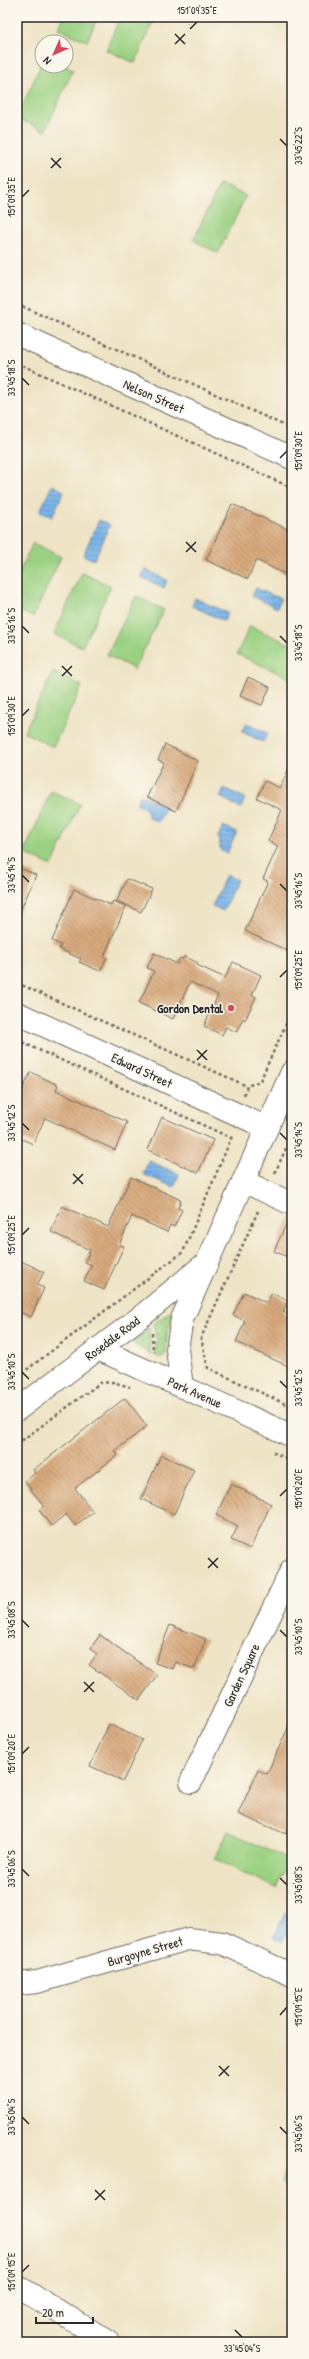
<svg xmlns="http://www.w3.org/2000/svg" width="309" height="2359" font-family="'Patrick Hand',sans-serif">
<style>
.grass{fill:url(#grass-dots);stroke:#637e56}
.pitch{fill:#9bd182;stroke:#637e56}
.water{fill:url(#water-rules);stroke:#516f8a}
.building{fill:url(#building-back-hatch)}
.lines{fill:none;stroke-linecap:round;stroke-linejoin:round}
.minor-casing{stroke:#6f6b61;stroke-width:24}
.path{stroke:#6f6b61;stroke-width:2.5;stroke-dasharray:3 3;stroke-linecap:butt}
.minor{stroke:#fff;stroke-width:22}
.ticks{fill:none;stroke:#2b2b2b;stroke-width:1.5}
.poi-dot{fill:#d1495b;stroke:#fbf7ec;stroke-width:1.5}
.labels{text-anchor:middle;stroke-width:3;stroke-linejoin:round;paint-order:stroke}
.street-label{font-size:13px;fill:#2b2b2b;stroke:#fbf7ec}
.poi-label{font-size:13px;font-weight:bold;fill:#2b2b2b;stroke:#fbf7ec;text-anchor:end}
.neatline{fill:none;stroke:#2b2b2b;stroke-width:1.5}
.ticks-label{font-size:10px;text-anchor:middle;fill:#2b2b2b}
</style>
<defs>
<pattern id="grass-dots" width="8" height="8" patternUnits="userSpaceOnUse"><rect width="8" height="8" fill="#9bd182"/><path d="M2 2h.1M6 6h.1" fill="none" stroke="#7faa6b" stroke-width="1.8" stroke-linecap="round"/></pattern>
<pattern id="water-rules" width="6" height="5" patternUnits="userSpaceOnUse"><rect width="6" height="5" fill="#77b3e9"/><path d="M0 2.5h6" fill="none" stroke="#6292bd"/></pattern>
<pattern id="building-back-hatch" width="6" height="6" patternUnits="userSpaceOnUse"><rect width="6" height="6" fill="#d8a97c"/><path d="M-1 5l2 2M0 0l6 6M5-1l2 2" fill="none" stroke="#af8a66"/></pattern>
</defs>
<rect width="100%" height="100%" fill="#fbf7ec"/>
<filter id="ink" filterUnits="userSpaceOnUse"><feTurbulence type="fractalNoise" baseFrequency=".025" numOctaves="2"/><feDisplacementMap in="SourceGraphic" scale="8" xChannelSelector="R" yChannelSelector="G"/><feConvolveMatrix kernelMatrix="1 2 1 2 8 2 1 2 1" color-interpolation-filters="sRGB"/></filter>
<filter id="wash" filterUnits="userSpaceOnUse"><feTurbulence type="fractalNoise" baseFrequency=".012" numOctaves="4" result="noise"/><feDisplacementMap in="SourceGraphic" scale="16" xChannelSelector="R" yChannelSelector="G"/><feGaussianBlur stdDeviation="0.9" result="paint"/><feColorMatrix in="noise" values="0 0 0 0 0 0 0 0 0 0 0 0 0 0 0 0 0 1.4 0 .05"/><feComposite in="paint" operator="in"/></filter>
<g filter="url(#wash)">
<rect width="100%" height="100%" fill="#eee3c4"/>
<!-- grass -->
<path class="grass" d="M 169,1312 L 173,1315 L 167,1333 L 166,1354 L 163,1358 L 154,1355 L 157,1343 L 153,1324 Z
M 149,1328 L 150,1353 L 133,1344 L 134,1340 Z"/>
<!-- pitch -->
<path class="pitch" d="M 64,17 L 98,17 L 87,41 L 58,29 Z
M 120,17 L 155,17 L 135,63 L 106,50 Z
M 42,62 L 42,66 L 65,66 L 73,70 L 45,131 L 17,118 Z
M 220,184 L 246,196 L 218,253 L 193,240 Z
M 33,543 L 61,557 L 33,617 L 17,610 L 17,577 Z
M 82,573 L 111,586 L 82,647 L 54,634 Z
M 136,596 L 164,610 L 134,669 L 107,655 Z
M 250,626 L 292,645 L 292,679 L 237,654 Z
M 53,672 L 82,686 L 53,747 L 24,732 Z
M 51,791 L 80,804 L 52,866 L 24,853 Z
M 228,1831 L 289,1860 L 276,1888 L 215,1859 Z
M 292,2156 L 292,2187 L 281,2182 Z"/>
<!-- water -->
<path class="water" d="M 52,485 L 64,491 L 52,517 L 40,511 Z
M 99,520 L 110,525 L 94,560 L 83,555 Z
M 145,569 L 167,580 L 164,588 L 141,577 Z
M 256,588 L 281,599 L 277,608 L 252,596 Z
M 195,598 L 228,613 L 224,621 L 192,606 Z
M 247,723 L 268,733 L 263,742 L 242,732 Z
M 224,788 L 245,798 L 241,808 L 220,797 Z
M 141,795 L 166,807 L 158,822 L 148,817 L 147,810 L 136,804 Z
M 223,826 L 237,832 L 227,853 L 221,851 L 218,837 Z
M 226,875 L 237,880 L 223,911 L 212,906 Z
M 149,1161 L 179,1174 L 174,1187 L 143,1174 Z
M 285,1913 L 292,1917 L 292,1923 L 282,1942 L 273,1938 Z"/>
<g id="blocks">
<!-- building -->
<path class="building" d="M 232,504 L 292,531 L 292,565 L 287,575 L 256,560 L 248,579 L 206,560 Z
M 248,677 L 270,687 L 262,705 L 240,696 Z
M 165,744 L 198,761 L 176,811 L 147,797 L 164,762 L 158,760 Z
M 292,761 L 292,953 L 245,931 L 268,881 L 263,879 L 278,846 L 268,841 L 282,810 L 257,798 L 265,781 L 280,788 Z
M 17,867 L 36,875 L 17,918 Z
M 127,879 L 152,889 L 141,912 L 117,901 Z
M 74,889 L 111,905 L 113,901 L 126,906 L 104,956 L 107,957 L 100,971 L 79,962 L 81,959 L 59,949 L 61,945 L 52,941 Z
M 154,953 L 177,964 L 180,958 L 183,959 L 184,956 L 198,963 L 197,965 L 225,978 L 233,962 L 261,975 L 252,995 L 256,997 L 245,1020 L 243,1018 L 237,1032 L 226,1027 L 222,1035 L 204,1026 L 218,995 L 190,982 L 173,1019 L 139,1003 L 154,971 L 147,968 Z
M 31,1072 L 58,1085 L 56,1090 L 127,1122 L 115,1150 L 45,1118 L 33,1144 L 17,1137 L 17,1100 Z
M 162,1117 L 213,1140 L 198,1173 L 148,1150 Z
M 131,1177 L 181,1200 L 178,1208 L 182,1210 L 174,1227 L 170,1225 L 167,1232 L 132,1216 L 119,1245 L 124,1246 L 104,1290 L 84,1281 L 92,1265 L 85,1262 L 90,1250 L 51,1232 L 62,1206 L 108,1227 Z
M 290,1216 L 292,1216 L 292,1259 L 274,1251 Z
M 17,1259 L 44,1272 L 37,1285 L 44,1288 L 31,1317 L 17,1311 Z
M 244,1292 L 267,1303 L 272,1293 L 288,1301 L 283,1312 L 292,1316 L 292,1368 L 236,1342 L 245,1321 L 233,1315 Z
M 125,1398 L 147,1426 L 115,1451 L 118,1455 L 75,1488 L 93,1512 L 75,1526 L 66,1514 L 51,1526 L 39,1510 L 44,1506 L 25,1482 L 35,1473 L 33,1470 Z
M 161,1455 L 194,1470 L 174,1514 L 141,1499 Z
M 231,1484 L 271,1504 L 250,1549 L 231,1540 L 238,1526 L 216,1515 Z
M 170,1625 L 206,1639 L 194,1669 L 176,1662 L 173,1669 L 155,1663 Z
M 100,1635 L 157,1675 L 139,1700 L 89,1665 L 97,1654 L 90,1649 Z
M 292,1719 L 292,1820 L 286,1834 L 238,1814 L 258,1770 L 267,1774 Z
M 109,1724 L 142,1740 L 123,1781 L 90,1766 Z"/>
</g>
</g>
<g filter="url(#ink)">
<use href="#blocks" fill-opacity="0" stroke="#6f6b61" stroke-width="1"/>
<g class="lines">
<defs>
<path id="minor" d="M 17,334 L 292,458
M 17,1013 L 267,1128
M 243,1181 L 292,1204
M 98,1349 L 292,1436
M 182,1387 L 177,1349 L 182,1319 L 292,1072
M 17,1410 L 143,1315 L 201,1267
M 191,1782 L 292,1569
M 17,1984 L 37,1982 L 188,1939 L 222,1943 L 292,1975
M 17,2286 L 109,2342"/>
</defs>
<!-- minor casing -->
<use href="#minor" class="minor-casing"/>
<!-- path -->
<path class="path" d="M 17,304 L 292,429
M 17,363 L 292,488
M 17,983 L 247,1086
M 17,1040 L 231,1138
M 244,1095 L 247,1086 L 260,1081 L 292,1011
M 275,1173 L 292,1135
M 258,1211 L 201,1338 L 208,1368 L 292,1407
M 152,1333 L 153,1352
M 17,1377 L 183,1252 L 233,1134
M 17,1444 L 100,1383 L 113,1382 L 130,1387
M 273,1452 L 292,1461"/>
<!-- minor -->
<use href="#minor" class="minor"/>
</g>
</g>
<!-- ticks -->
<path class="ticks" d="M 190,29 L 197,22M 175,34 L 185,44M 175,44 L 185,34M 280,139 L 287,146M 51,158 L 61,168M 51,168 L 61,158M 22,197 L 29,190M 22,378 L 29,385M 280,458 L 287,451M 186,542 L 196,552M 186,552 L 196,542M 22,626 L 29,633M 280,636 L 287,643M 62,666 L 72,676M 62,676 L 72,666M 22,716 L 29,709M 22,875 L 29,882M 280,884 L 287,891M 280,977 L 287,970M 197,1050 L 207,1060M 197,1060 L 207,1050M 22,1123 L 29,1130M 280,1133 L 287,1140M 73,1174 L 83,1184M 73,1184 L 83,1174M 22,1235 L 29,1228M 22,1372 L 29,1379M 280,1381 L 287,1388M 280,1496 L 287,1489M 208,1558 L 218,1568M 208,1568 L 218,1558M 22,1620 L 29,1627M 280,1630 L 287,1637M 84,1682 L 94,1692M 84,1692 L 94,1682M 22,1754 L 29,1747M 22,1869 L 29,1876M 280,1878 L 287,1885M 280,2015 L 287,2007M 219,2066 L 229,2076M 219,2076 L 229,2066M 22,2117 L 29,2124M 280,2127 L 287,2134M 95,2190 L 105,2200M 95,2200 L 105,2190M 22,2272 L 29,2265M 235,2330 L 242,2337"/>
<!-- markers -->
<circle class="poi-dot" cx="231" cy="1008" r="4"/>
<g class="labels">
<!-- street labels -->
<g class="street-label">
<text transform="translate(154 396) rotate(24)" y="5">Nelson Street</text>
<text transform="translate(142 1070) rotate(25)" y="5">Edward Street</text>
<text transform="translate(112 1338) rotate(-37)" y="5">Rosedale Road</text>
<text transform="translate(195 1392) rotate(24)" y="5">Park Avenue</text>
<text transform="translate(241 1675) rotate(-65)" y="5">Garden Square</text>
<text transform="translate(145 1951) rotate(-16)" y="5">Burgoyne Street</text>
</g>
<!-- poi labels -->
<g class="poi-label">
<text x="223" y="1013">Gordon Dental</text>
</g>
</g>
<!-- margin -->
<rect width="309" height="2359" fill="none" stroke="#fbf7ec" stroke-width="44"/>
<!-- north arrow -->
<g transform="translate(54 54) rotate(225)"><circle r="19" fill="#fbf7ec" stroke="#a8a59f"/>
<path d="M0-3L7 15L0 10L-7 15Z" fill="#d1495b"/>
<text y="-6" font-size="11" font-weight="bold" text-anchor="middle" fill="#2b2b2b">N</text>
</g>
<!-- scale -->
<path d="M36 2317v6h57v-6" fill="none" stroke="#2b2b2b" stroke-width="2"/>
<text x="42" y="2317" font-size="12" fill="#2b2b2b" stroke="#fbf7ec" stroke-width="3" paint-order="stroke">20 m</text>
<rect x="22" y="22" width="265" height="2315" class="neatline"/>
<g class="ticks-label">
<text x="197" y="14">151°09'35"E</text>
<text transform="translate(298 146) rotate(-90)" y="4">33°45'22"S</text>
<text transform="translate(11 197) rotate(-90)" y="4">151°09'35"E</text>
<text transform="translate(11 378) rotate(-90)" y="4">33°45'18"S</text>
<text transform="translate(298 451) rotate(-90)" y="4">151°09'30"E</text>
<text transform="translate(11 626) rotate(-90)" y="4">33°45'16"S</text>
<text transform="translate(298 643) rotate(-90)" y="4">33°45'18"S</text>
<text transform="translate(11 716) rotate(-90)" y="4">151°09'30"E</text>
<text transform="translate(11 875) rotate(-90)" y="4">33°45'14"S</text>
<text transform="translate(298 891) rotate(-90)" y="4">33°45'16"S</text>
<text transform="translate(298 970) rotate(-90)" y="4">151°09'25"E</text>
<text transform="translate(11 1123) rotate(-90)" y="4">33°45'12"S</text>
<text transform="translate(298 1140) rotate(-90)" y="4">33°45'14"S</text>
<text transform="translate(11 1235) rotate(-90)" y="4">151°09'25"E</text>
<text transform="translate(11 1372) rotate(-90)" y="4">33°45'10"S</text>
<text transform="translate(298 1388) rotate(-90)" y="4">33°45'12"S</text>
<text transform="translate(298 1489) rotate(-90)" y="4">151°09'20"E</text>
<text transform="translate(11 1620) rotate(-90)" y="4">33°45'08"S</text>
<text transform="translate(298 1637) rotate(-90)" y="4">33°45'10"S</text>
<text transform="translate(11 1754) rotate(-90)" y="4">151°09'20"E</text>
<text transform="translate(11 1869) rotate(-90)" y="4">33°45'06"S</text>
<text transform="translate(298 1885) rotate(-90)" y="4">33°45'08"S</text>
<text transform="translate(298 2007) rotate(-90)" y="4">151°09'15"E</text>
<text transform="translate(11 2117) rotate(-90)" y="4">33°45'04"S</text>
<text transform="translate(298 2134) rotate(-90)" y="4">33°45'06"S</text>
<text transform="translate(11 2272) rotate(-90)" y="4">151°09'15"E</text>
<text x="242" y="2352">33°45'04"S</text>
</g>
</svg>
